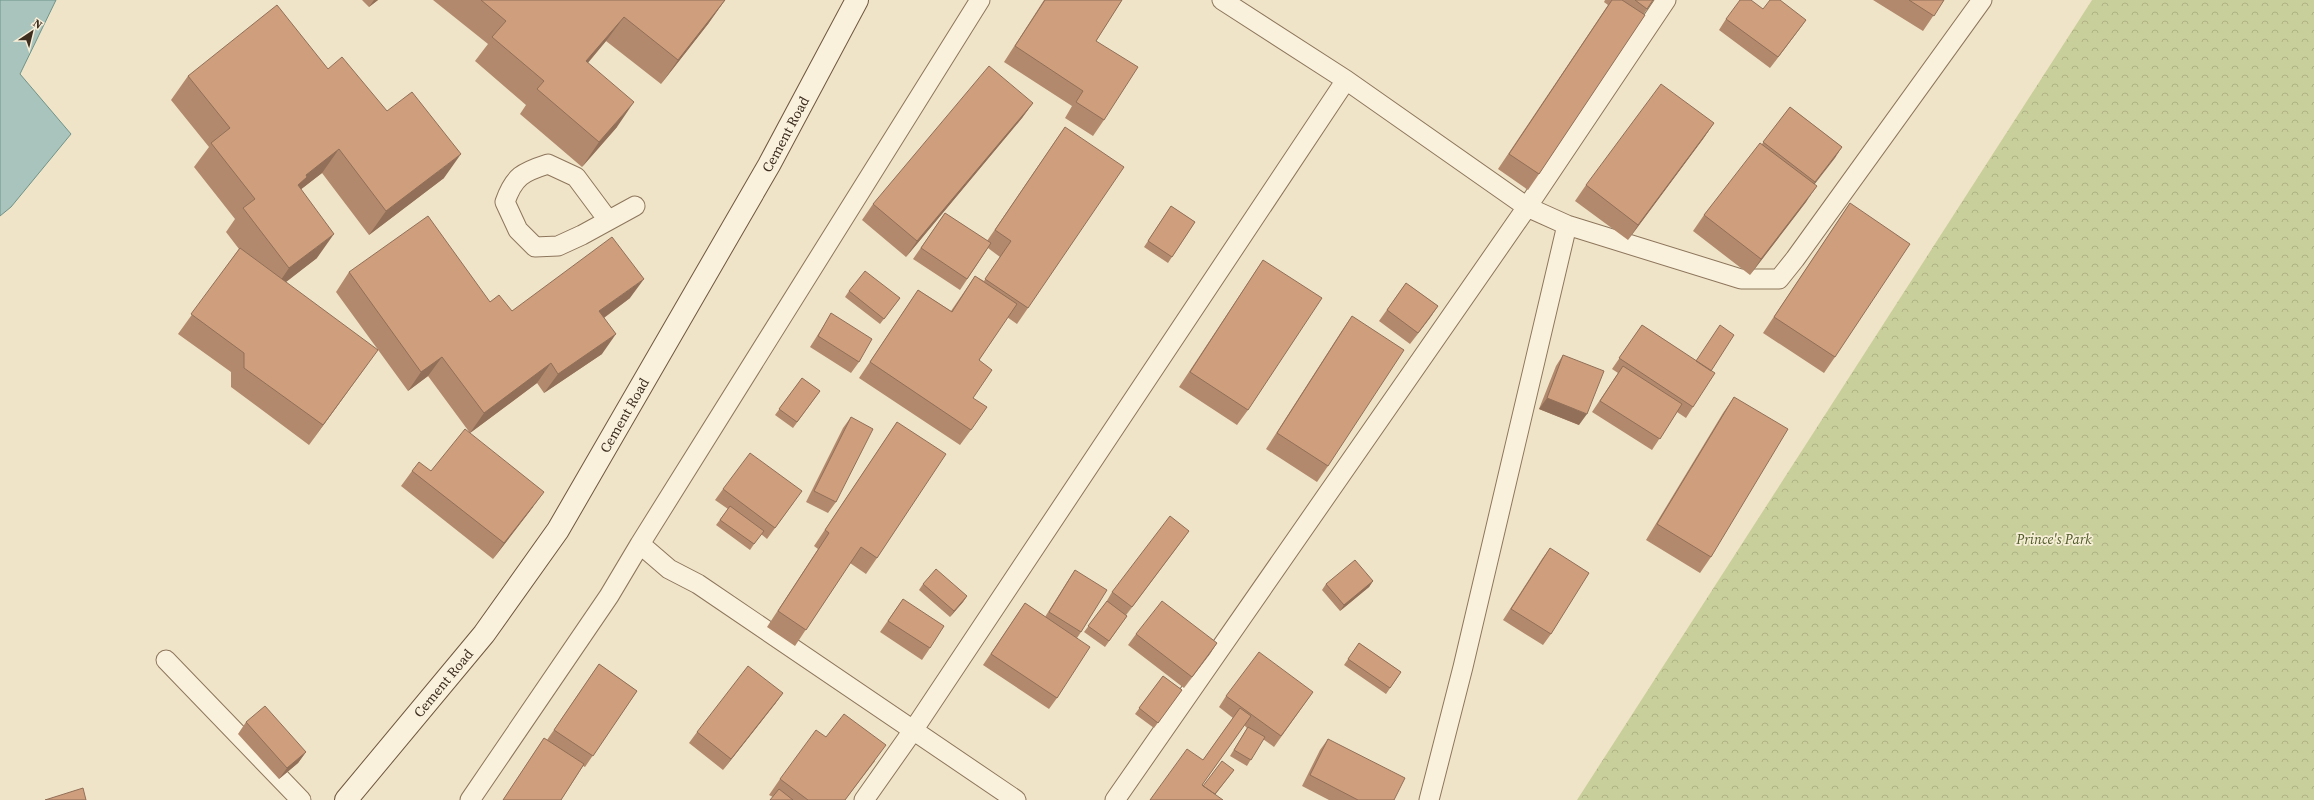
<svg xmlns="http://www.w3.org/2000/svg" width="2314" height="800" font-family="'Source Serif 4',serif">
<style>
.forest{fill:url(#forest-crowns)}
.water{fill:#a9c4bc;stroke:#6f938a}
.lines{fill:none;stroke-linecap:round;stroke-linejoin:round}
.lane-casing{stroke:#8d765c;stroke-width:21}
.secondary-casing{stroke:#6f573f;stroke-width:24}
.lane{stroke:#faf1dc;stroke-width:19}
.secondary{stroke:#faf1dc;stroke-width:22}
.wall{fill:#b2896c}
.shaded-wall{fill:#916f58}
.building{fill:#cf9f7d;stroke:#916f58}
.labels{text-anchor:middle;stroke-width:3.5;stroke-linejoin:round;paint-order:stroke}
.street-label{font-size:14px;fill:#3d2e20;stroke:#f7eed8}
.park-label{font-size:14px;font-style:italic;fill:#4d5a26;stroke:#f7eed8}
</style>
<defs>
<pattern id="forest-crowns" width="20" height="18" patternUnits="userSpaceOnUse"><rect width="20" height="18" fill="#c9cf9b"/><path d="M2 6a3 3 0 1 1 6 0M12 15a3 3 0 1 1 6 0" fill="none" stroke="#aeb285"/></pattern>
</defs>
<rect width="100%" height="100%" fill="#f0e4c8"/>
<!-- forest -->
<path class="forest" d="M 2092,0 L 2314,0 L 2314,800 L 1577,800 Z"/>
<!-- water -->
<path class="water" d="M 0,0 L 56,0 L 20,74 L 71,134 L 11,207 L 0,216 Z"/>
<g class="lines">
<defs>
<path id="lane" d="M 1222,0 L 1346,80 L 1527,207 L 1567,225 L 1741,279 L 1779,279 L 1795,259 L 1982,0
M 608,220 L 576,177 L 548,164 C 523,172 514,176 505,202 L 518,230 L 535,247 L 558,246 L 582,235 L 635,206
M 640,544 L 980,0
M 166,660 L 301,800
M 470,800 L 609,596 L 640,544 L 669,569 L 698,584 L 1016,800
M 864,800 L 914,729 L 1346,80
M 1115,800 L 1527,207 L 1666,0
M 1429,800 L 1463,667 L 1567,225"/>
<g id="secondary">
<path id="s1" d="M 346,800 L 484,634 L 558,530 L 769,165 L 857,0"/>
</g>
</defs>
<!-- lane casing -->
<use href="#lane" class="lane-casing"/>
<!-- secondary casing -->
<use href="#secondary" class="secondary-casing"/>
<!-- lane -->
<use href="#lane" class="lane"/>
<!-- secondary -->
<use href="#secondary" class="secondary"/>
</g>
<!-- wall -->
<path class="wall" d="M 362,0 L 378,0 L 369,7 Z
M 433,0 L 725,0 L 708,24 L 661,84 L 606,41 L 588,63 L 617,127 L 582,167 L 520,114 L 526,105 L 475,61 L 488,44 Z
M 1044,0 L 1122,0 L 1096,41 L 1104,120 L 1093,136 L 1065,118 L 1072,106 L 1004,62 Z
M 1605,0 L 1653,0 L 1539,174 L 1528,190 L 1498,169 L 1608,5 L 1604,2 Z
M 1873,0 L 1944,0 L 1923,31 Z
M 1763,9 L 1806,20 L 1770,68 L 1719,30 L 1726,19 Z
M 328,69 L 444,178 L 369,235 L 322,173 L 301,189 L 317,258 L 285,282 L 364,369 L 309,445 L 231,387 L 231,372 L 178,334 L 239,249 L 226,232 L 235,219 L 194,167 L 209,147 L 171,100 L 188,76 Z
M 1033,103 L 1022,118 L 906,257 L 862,220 L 873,204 Z
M 1790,107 L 1842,147 L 1814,184 L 1806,202 L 1750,275 L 1693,231 L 1704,215 L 1762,144 Z
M 1714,123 L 1703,139 L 1628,240 L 1575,201 L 1586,185 Z
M 1065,127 L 1028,308 L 1017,324 L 1007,317 L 979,360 L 973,398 L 971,430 L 960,445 L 859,378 L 918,290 L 951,311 L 975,276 L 984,281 L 1000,257 L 988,248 L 960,290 L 913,259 L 945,213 L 987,241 Z
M 1850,203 L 1835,357 L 1824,373 L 1763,333 Z
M 1171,206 L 1195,222 L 1168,263 L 1144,247 Z
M 1263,260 L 1248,410 L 1237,425 L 1179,387 Z
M 349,272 L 490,302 L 512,311 L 630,298 L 604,318 L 602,354 L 544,393 L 537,383 L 470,433 L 428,376 L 408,391 L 336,292 Z
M 1406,283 L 1438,306 L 1410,344 L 1379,321 Z
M 849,291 L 900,298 L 880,324 L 845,297 Z
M 831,313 L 859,362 L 851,373 L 810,347 L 824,325 Z
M 1352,316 L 1328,466 L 1317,482 L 1266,449 L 1341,332 Z
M 1642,325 L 1711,371 L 1693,407 L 1686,418 L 1677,412 L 1652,450 L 1592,412 L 1618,373 L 1612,369 Z
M 1563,355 L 1579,425 L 1539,409 L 1556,366 Z
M 802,378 L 820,391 L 793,428 L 775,415 Z
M 1734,397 L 1711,557 L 1700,573 L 1646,540 L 1723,413 Z
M 851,417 L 836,502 L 828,513 L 806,502 L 843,428 Z
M 897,422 L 877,558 L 866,574 L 850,563 L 795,646 L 767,627 L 818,549 L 814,546 Z
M 412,471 L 431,471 L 533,507 L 493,559 L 401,486 Z
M 723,489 L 794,502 L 767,539 L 761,534 L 750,550 L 716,525 L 728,509 L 715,500 Z
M 1189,531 L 1126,615 L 1127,616 L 1105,647 L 1084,632 L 1105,604 L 1112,592 Z
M 1550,548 L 1551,634 L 1543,645 L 1503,620 L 1542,559 Z
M 1075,570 L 1081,632 L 1077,638 L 1057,698 L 1049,709 L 983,665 L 1025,603 L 1045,617 L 1067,582 Z
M 1373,581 L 1369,587 L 1340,611 L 1322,590 L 1326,584 Z
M 923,584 L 967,596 L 963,602 L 950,617 L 919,590 Z
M 903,599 L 930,648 L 922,660 L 880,632 Z
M 1136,634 L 1217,643 L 1184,688 L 1128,645 Z
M 1359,643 L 1401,672 L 1386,694 L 1344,665 Z
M 599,664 L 637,691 L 585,767 L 583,766 L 561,800 L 503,800 L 544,738 L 547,740 Z
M 1163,676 L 1182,690 L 1154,728 L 1135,714 Z
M 1313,692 L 1274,747 L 1263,739 L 1247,766 L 1230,756 L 1247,728 L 1244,725 L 1202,785 L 1203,786 L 1234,770 L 1215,795 L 1150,800 L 1203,760 L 1233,718 L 1219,707 L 1226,696 Z
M 783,693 L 775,704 L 723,770 L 689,743 L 697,732 Z
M 246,722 L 306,752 L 298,763 L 279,779 L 238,734 Z
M 826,737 L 875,761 L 845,800 L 770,800 L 773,797 L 769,795 L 780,779 Z
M 1328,739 L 1394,800 L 1329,800 L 1302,786 L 1320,750 Z"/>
<!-- shaded-wall -->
<path class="shaded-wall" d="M 374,0 L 378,0 L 369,7 Z
M 725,0 L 708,24 L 661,84 L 678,60 Z
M 624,17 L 606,41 L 568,86 L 586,61 Z
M 1806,20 L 1798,31 L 1770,68 L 1778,57 Z
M 634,102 L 617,127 L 582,167 L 599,142 Z
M 1033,103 L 1022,118 L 906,257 L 917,241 Z
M 1714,123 L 1703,139 L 1628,240 L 1638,225 Z
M 1842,147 L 1835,158 L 1807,194 L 1815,182 Z
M 339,149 L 322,173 L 295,194 L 298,185 L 306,175 Z
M 461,154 L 444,178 L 369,235 L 386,211 Z
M 1817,186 L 1806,202 L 1750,275 L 1761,259 Z
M 334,234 L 317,258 L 272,293 L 289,268 Z
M 644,279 L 630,298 L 586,331 L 599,311 Z
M 1438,306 L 1430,318 L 1410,344 L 1418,333 Z
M 616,334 L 602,354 L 544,393 L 558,374 Z
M 378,350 L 364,369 L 309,445 L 323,425 Z
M 442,357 L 428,376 L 408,391 L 421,372 Z
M 551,363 L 537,383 L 470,433 L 484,413 Z
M 1547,398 L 1587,414 L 1579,425 L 1539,409 Z
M 544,492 L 533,507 L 493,559 L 504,543 Z
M 1189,531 L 1181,542 L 1124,618 L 1132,607 Z
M 1373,581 L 1369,587 L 1340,611 L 1344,605 Z
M 967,596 L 963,602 L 950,617 L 954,611 Z
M 1217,643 L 1210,654 L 1184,688 L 1192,677 Z
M 783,693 L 775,704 L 723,770 L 731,759 Z
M 306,752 L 298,763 L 279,779 L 287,768 Z"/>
<!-- building -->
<path class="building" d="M 481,0 L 725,0 L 678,60 L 624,17 L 586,61 L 634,102 L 599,142 L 537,89 L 544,81 L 492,37 L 506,21 Z
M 1045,0 L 1122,0 L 1096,41 L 1138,67 L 1104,120 L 1076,102 L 1083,91 L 1015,46 Z
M 1612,0 L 1622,0 L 1645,15 L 1539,174 L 1509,154 Z
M 1635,0 L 1653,0 L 1647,9 Z
M 1740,0 L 1751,0 L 1763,9 L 1770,0 L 1780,0 L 1806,20 L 1778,57 L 1726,19 Z
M 1909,0 L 1944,0 L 1934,16 Z
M 277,5 L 328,69 L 342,57 L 387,111 L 412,92 L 461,154 L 386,211 L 339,149 L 306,175 L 307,177 L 298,185 L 334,234 L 289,268 L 243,208 L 255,199 L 211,143 L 230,128 L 188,76 Z
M 989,66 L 1033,103 L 917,241 L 873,204 Z
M 1661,84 L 1714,123 L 1638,225 L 1586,185 Z
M 1790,107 L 1842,147 L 1815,182 L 1763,142 Z
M 1065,127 L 1124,167 L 1028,308 L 985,279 L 1011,241 L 995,230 Z
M 1760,143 L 1817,186 L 1761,259 L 1704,215 Z
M 1850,203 L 1910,244 L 1835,357 L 1774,317 Z
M 1171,206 L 1195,222 L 1172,257 L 1148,241 Z
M 945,213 L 991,243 L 967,279 L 921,248 Z
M 428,216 L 490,302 L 499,295 L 512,311 L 612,237 L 644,279 L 599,311 L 616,334 L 558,374 L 551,363 L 484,413 L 442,357 L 421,372 L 349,272 Z
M 240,248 L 378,350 L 323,425 L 244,368 L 244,353 L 191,314 Z
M 1263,260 L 1322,298 L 1248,410 L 1190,372 Z
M 865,271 L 900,298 L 884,319 L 849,291 Z
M 975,276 L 1017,304 L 979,360 L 992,370 L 973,398 L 987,407 L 971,430 L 870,362 L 918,290 L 952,312 Z
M 1406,283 L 1438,306 L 1418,333 L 1387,310 Z
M 831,313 L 872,339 L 859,362 L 818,336 Z
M 1352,316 L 1404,350 L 1328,466 L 1277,433 Z
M 1642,325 L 1715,373 L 1693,407 L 1619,358 Z
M 1720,325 L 1734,335 L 1711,371 L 1696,361 Z
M 1563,355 L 1604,371 L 1587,414 L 1547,398 Z
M 1623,366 L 1682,404 L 1660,439 L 1600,401 Z
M 802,378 L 820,391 L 797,422 L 779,409 Z
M 1734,397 L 1788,429 L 1711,557 L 1657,524 Z
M 851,417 L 873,429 L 836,502 L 814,491 Z
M 897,422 L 946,454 L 877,558 L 861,547 L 806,630 L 778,611 L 829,533 L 825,530 Z
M 465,429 L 544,492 L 504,543 L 412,471 L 419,462 L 431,471 Z
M 750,453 L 802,491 L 775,528 L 723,489 Z
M 730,506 L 764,531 L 754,544 L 720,520 Z
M 1170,516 L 1189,531 L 1132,607 L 1112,592 Z
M 1550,548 L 1589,573 L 1551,634 L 1511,609 Z
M 1355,560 L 1373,581 L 1344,605 L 1326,584 Z
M 936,569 L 967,596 L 954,611 L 923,584 Z
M 1075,570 L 1107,590 L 1081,632 L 1049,612 Z
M 903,599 L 944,626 L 930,648 L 888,621 Z
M 1107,601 L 1127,616 L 1109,641 L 1088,626 Z
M 1162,601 L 1217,643 L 1192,677 L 1136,634 Z
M 1025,603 L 1090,647 L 1057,698 L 991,654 Z
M 1359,643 L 1401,672 L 1390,688 L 1348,659 Z
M 1259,652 L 1313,692 L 1281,736 L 1226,696 Z
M 599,664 L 637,691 L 593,756 L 554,730 Z
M 748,666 L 783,693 L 731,759 L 697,732 Z
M 1163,676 L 1182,690 L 1158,723 L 1139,708 Z
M 265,706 L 306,752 L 287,768 L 246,722 Z
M 1240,708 L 1251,716 L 1202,785 L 1223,800 L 1150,800 L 1187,749 L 1203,760 Z
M 844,714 L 886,745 L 845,800 L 808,800 L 780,779 L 816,730 L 826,737 Z
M 1248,727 L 1265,737 L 1251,760 L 1234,750 Z
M 544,738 L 584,764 L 561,800 L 503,800 Z
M 1328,739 L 1405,778 L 1394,800 L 1358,800 L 1310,775 Z
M 1222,761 L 1234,770 L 1215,794 L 1203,786 Z
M 83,788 L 86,800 L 45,800 Z
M 779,789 L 793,800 L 770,800 Z"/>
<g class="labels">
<!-- street labels -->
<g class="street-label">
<text dy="5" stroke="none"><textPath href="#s1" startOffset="800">Cement Road</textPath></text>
<text dy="5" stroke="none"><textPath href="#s1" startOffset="476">Cement Road</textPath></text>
<text dy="5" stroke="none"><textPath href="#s1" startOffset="152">Cement Road</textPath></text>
</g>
<!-- park labels -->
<g class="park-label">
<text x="2054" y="544">Prince's Park</text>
</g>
</g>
<!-- north arrow -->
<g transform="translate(32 32) rotate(35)" stroke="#f7eed8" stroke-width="3" paint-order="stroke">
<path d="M0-3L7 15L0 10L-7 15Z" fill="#3d2e20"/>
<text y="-6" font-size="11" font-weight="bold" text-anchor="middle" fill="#3d2e20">N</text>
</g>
</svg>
